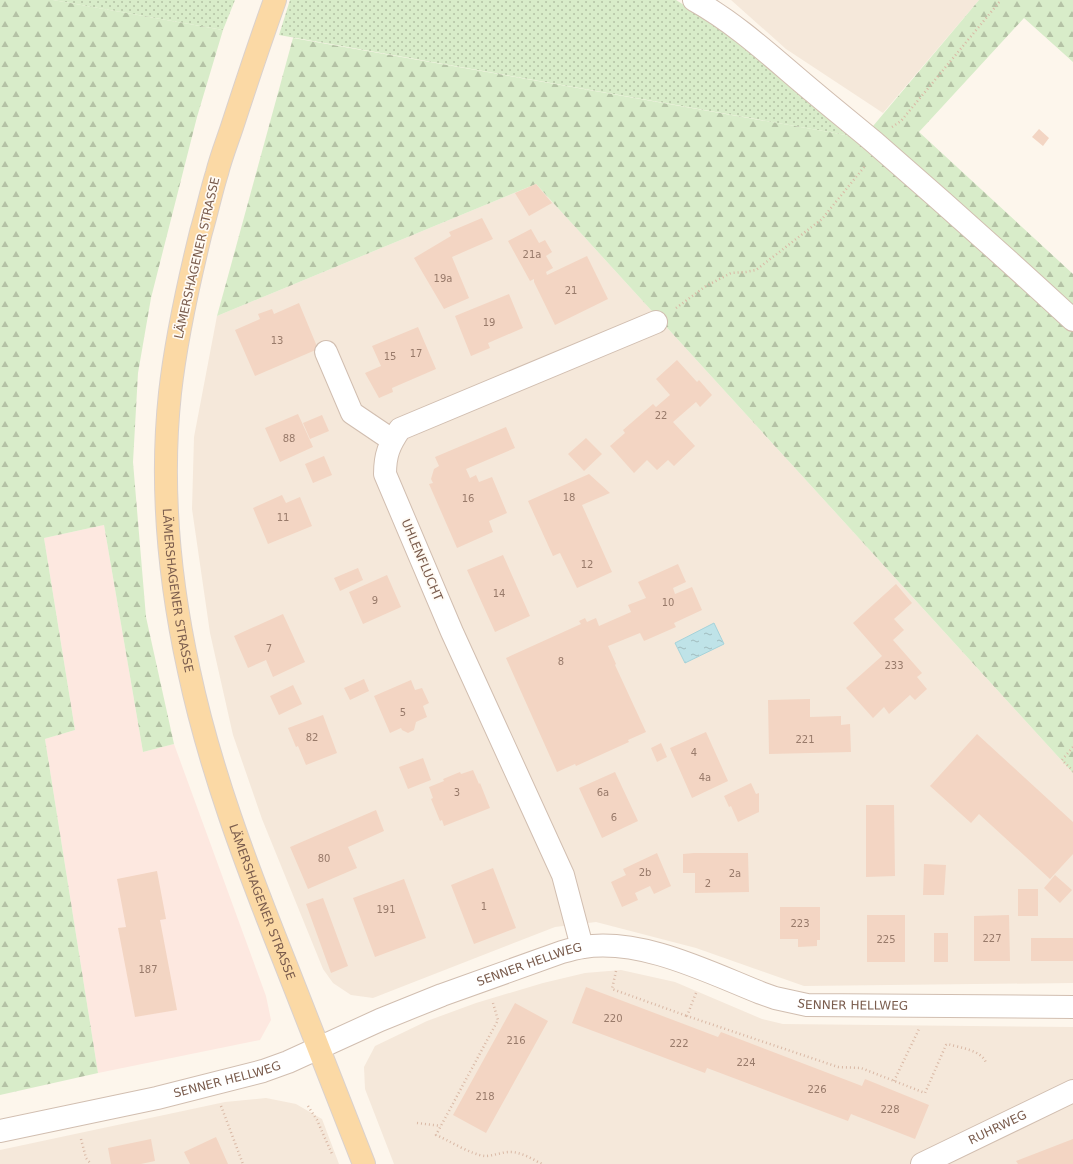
<svg xmlns="http://www.w3.org/2000/svg" width="1073" height="1164" font-family="'DejaVu Sans',sans-serif">
<style>
.residential{fill:#f5e8da}
.commercial{fill:#fde8e0}
.grass{fill:url(#grass-dots)}
.forest{fill:url(#forest-firs)}
.water{fill:url(#water-ripples);stroke:#a5d3da}
.building{fill:#f3d5c3}
.lines{fill:none;stroke-linecap:round;stroke-linejoin:round}
.minor-casing{stroke:#d1beb0;stroke-width:24}
.major-casing{stroke:#dad1cd;stroke-width:24}
.path{stroke:#d9b8a5;stroke-width:2.5;stroke-dasharray:1 3;stroke-linecap:butt}
.minor{stroke:#fff;stroke-width:22}
.major{stroke:#fbd9a5;stroke-width:22}
.labels{text-anchor:middle;stroke-width:3.5;stroke-linejoin:round;paint-order:stroke}
.number-label{font-size:10px;fill:#987a6a}
.street-label{font-size:12px;fill:#7a5c4d;stroke:#fffaf3}
</style>
<defs>
<pattern id="grass-dots" width="8" height="8" patternUnits="userSpaceOnUse"><rect width="8" height="8" fill="#d8ecc9"/><path d="M2 2h.1M6 6h.1" fill="none" stroke="#b4c2a5" stroke-width="1.8" stroke-linecap="round"/></pattern>
<pattern id="forest-firs" width="22" height="20" patternUnits="userSpaceOnUse"><rect width="22" height="20" fill="#d8ecc9"/><path d="M5 1l3.5 6h-7zM16 11l3.5 6h-7z" fill="#b4c2a5"/></pattern>
<pattern id="water-ripples" width="26" height="14" patternUnits="userSpaceOnUse"><rect width="26" height="14" fill="#bfe3e8"/><path d="M2 4q2-2 4 0t4 0M15 11q2-2 4 0t4 0" fill="none" stroke="#a0bbbe"/></pattern>
</defs>
<rect width="100%" height="100%" fill="#fdf6ec"/>
<!-- residential -->
<path class="residential" d="M 731,0 L 979,0 L 883,113 L 786,49 Z
M 536,184 L 1073,773 L 1073,983 L 804,986 L 696,948 L 596,922 L 555,927 L 373,998 L 351,995 L 333,983 L 323,969 L 262,819 L 233,735 L 210,633 L 192,509 L 194,437 L 217,316 Z
M 621,970 L 675,982 L 762,1019 L 783,1024 L 1073,1027 L 1073,1164 L 394,1164 L 365,1089 L 364,1067 L 375,1046 L 427,1021 L 476,1003 L 543,983 L 585,973 Z
M 266,1098 L 296,1104 L 322,1119 L 339,1164 L 0,1164 L 0,1150 L 225,1102 Z"/>
<!-- commercial -->
<path class="commercial" d="M 104,525 L 143,752 L 174,744 L 266,996 L 271,1020 L 260,1040 L 98,1073 L 45,739 L 75,730 L 44,538 Z"/>
<!-- grass -->
<path class="grass" d="M 53,0 L 235,0 L 223,30 Z
M 290,0 L 676,0 L 758,52 L 863,138 L 279,35 Z"/>
<!-- forest -->
<path class="forest" d="M 0,0 L 53,0 L 223,30 L 197,117 L 151,298 L 138,373 L 133,462 L 146,617 L 174,744 L 143,752 L 104,525 L 44,538 L 75,730 L 45,739 L 98,1073 L 0,1095 Z
M 979,0 L 1073,0 L 1073,62 L 1024,18 L 919,132 L 1073,274 L 1073,773 L 536,184 L 217,316 L 225,287 L 293,38 L 863,138 Z"/>
<!-- water -->
<path class="water" d="M 714,623 L 724,644 L 685,663 L 675,643 Z"/>
<!-- building -->
<path class="building" d="M 1039,129 L 1049,138 L 1043,146 L 1032,137 Z
M 536,184 L 552,203 L 529,216 L 515,193 Z
M 482,218 L 493,239 L 452,257 L 469,298 L 444,309 L 414,258 L 451,236 L 449,232 Z
M 531,229 L 539,243 L 545,240 L 552,252 L 546,256 L 553,268 L 546,272 L 547,275 L 587,256 L 608,299 L 555,325 L 534,282 L 534,279 L 530,281 L 508,241 Z
M 509,294 L 523,328 L 488,343 L 490,348 L 471,356 L 455,316 Z
M 299,303 L 318,349 L 255,376 L 235,330 L 260,319 L 258,314 L 272,309 L 274,314 Z
M 418,327 L 436,369 L 392,388 L 393,392 L 379,398 L 365,373 L 381,366 L 372,346 Z
M 677,360 L 697,382 L 699,380 L 712,395 L 700,407 L 696,402 L 673,422 L 695,446 L 674,466 L 668,460 L 657,470 L 647,460 L 634,473 L 610,446 L 625,433 L 623,430 L 653,404 L 656,407 L 670,395 L 656,379 Z
M 298,414 L 313,447 L 280,462 L 265,428 Z
M 322,415 L 329,431 L 310,439 L 303,423 Z
M 506,427 L 515,448 L 466,469 L 470,478 L 476,475 L 479,482 L 492,477 L 507,513 L 489,521 L 493,532 L 457,548 L 429,484 L 433,483 L 431,479 L 434,469 L 439,466 L 435,457 Z
M 586,438 L 602,454 L 584,471 L 568,454 Z
M 324,456 L 332,475 L 313,483 L 305,464 Z
M 589,474 L 610,493 L 582,505 L 612,572 L 577,588 L 560,553 L 553,556 L 528,501 Z
M 282,495 L 286,503 L 300,497 L 312,526 L 268,544 L 253,508 Z
M 503,555 L 530,616 L 495,632 L 467,570 Z
M 678,564 L 686,582 L 673,588 L 675,594 L 692,587 L 702,610 L 674,623 L 676,627 L 644,641 L 640,633 L 608,646 L 616,664 L 615,665 L 646,732 L 628,740 L 629,742 L 576,766 L 575,764 L 557,772 L 506,658 L 581,624 L 579,621 L 585,618 L 587,622 L 596,618 L 599,626 L 631,612 L 628,605 L 646,598 L 638,582 Z
M 358,568 L 363,580 L 340,591 L 334,578 Z
M 387,575 L 401,607 L 363,624 L 349,592 Z
M 896,584 L 912,603 L 894,619 L 904,630 L 893,640 L 922,673 L 917,677 L 927,689 L 915,700 L 910,695 L 889,714 L 884,707 L 873,718 L 846,688 L 882,656 L 853,623 Z
M 283,614 L 305,662 L 273,677 L 266,660 L 248,668 L 234,636 Z
M 364,679 L 369,691 L 350,700 L 344,688 Z
M 411,680 L 415,690 L 422,688 L 429,703 L 423,706 L 427,717 L 416,722 L 414,730 L 408,733 L 402,730 L 401,728 L 390,733 L 374,696 Z
M 293,685 L 302,704 L 279,715 L 270,696 Z
M 810,699 L 810,717 L 841,716 L 841,725 L 850,724 L 851,752 L 769,754 L 768,700 Z
M 323,715 L 337,753 L 306,765 L 298,746 L 296,747 L 288,728 Z
M 706,732 L 728,781 L 692,798 L 670,748 Z
M 977,734 L 1073,822 L 1073,854 L 1050,879 L 979,814 L 971,823 L 930,786 Z
M 661,743 L 667,757 L 657,762 L 651,748 Z
M 423,758 L 431,780 L 408,789 L 399,767 Z
M 473,770 L 479,784 L 480,783 L 490,808 L 444,826 L 442,820 L 440,821 L 431,799 L 433,798 L 429,787 L 444,781 L 443,779 L 460,772 L 461,774 Z
M 615,772 L 638,821 L 602,838 L 579,788 Z
M 751,783 L 756,794 L 759,793 L 759,812 L 738,822 L 731,806 L 729,807 L 724,796 Z
M 866,805 L 894,805 L 895,876 L 866,877 Z
M 376,810 L 384,831 L 348,847 L 357,868 L 308,889 L 290,847 Z
M 657,853 L 671,886 L 654,894 L 650,886 L 635,893 L 638,900 L 622,907 L 611,882 L 626,875 L 623,869 Z
M 694,853 L 748,853 L 749,892 L 695,893 L 695,873 L 683,873 L 683,854 Z
M 924,864 L 946,865 L 944,895 L 923,895 Z
M 493,868 L 516,928 L 474,944 L 451,885 Z
M 157,871 L 166,919 L 160,920 L 177,1010 L 135,1017 L 118,928 L 126,927 L 117,879 Z
M 1055,875 L 1072,890 L 1060,903 L 1044,888 Z
M 404,879 L 426,938 L 375,957 L 353,898 Z
M 1018,889 L 1038,889 L 1038,916 L 1018,916 Z
M 323,898 L 348,966 L 331,973 L 306,904 Z
M 780,907 L 820,907 L 820,940 L 817,940 L 817,946 L 798,947 L 798,939 L 780,939 Z
M 867,915 L 905,915 L 905,962 L 867,962 Z
M 1009,915 L 1010,961 L 974,961 L 974,916 Z
M 934,933 L 948,933 L 948,962 L 934,962 Z
M 1031,938 L 1073,938 L 1073,961 L 1031,961 Z
M 586,987 L 718,1037 L 721,1032 L 862,1086 L 865,1079 L 929,1105 L 915,1139 L 851,1114 L 848,1121 L 707,1068 L 705,1073 L 572,1023 Z
M 515,1003 L 548,1021 L 486,1133 L 453,1115 Z
M 216,1137 L 228,1164 L 190,1164 L 184,1152 Z
M 151,1139 L 155,1161 L 141,1164 L 111,1164 L 108,1148 Z
M 1073,1139 L 1073,1164 L 1018,1164 L 1016,1161 Z"/>
<g class="lines">
<defs>
<g id="minor">
<path d="M 694,0 C 739,25 776,61 816,94 C 835,110 855,126 874,142 C 942,201 1008,260 1073,320"/>
<path d="M 326,352 L 352,413 L 392,440"/>
<path d="M 582,947 L 563,875 L 452,632 L 385,474 C 385,455 389,445 400,429 L 656,322"/>
<path id="s1" d="M 0,1131 L 157,1098 L 263,1071 L 288,1062 L 380,1020 L 442,995 L 562,952 C 569,950 576,948 583,947 C 642,938 708,972 761,993 L 775,998 L 807,1005 L 1073,1007"/>
<path id="s2" d="M 922,1164 L 1073,1091"/>
</g>
<g id="major">
<path id="s3" d="M 275,0 C 260,42 246,84 232,127 C 227,142 221,157 217,173 C 211,192 207,212 201,232 C 188,285 176,339 170,393 C 160,486 169,580 189,671 C 210,770 247,867 284,960 C 310,1028 337,1096 364,1164"/>
</g>
</defs>
<!-- minor casing -->
<use href="#minor" class="minor-casing"/>
<!-- major casing -->
<use href="#major" class="major-casing"/>
<!-- path -->
<path class="path" d="M 892,127 L 901,121 L 1001,0
M 676,308 L 706,286 L 731,273 L 746,272 L 756,270 L 822,219 L 865,166
M 1073,747 L 1062,760 L 1073,771
M 616,971 L 612,989 L 687,1016
M 696,993 L 687,1016 L 838,1067 L 861,1068 L 925,1093 L 946,1045 L 948,1044 C 960,1048 982,1050 986,1063
M 493,1003 L 498,1020 L 436,1135 C 448,1140 472,1155 485,1156 C 493,1156 502,1152 510,1152 C 522,1152 532,1159 542,1164
M 894,1081 L 919,1029
M 221,1106 L 243,1164
M 308,1106 L 317,1120 L 332,1154
M 417,1123 L 441,1126
M 81,1139 L 86,1158 L 91,1164"/>
<!-- minor -->
<use href="#minor" class="minor"/>
<!-- major -->
<use href="#major" class="major"/>
</g>
<g class="labels">
<!-- number labels -->
<g class="number-label">
<text x="532" y="258">21a</text>
<text x="443" y="282">19a</text>
<text x="571" y="294">21</text>
<text x="489" y="326">19</text>
<text x="277" y="344">13</text>
<text x="416" y="357">17</text>
<text x="390" y="360">15</text>
<text x="661" y="419">22</text>
<text x="289" y="442">88</text>
<text x="569" y="501">18</text>
<text x="468" y="502">16</text>
<text x="283" y="521">11</text>
<text x="587" y="568">12</text>
<text x="499" y="597">14</text>
<text x="375" y="604">9</text>
<text x="668" y="606">10</text>
<text x="269" y="652">7</text>
<text x="561" y="665">8</text>
<text x="894" y="669">233</text>
<text x="403" y="716">5</text>
<text x="312" y="741">82</text>
<text x="805" y="743">221</text>
<text x="694" y="756">4</text>
<text x="705" y="781">4a</text>
<text x="457" y="796">3</text>
<text x="603" y="796">6a</text>
<text x="614" y="821">6</text>
<text x="324" y="862">80</text>
<text x="645" y="876">2b</text>
<text x="735" y="877">2a</text>
<text x="708" y="887">2</text>
<text x="484" y="910">1</text>
<text x="386" y="913">191</text>
<text x="800" y="927">223</text>
<text x="992" y="942">227</text>
<text x="886" y="943">225</text>
<text x="148" y="973">187</text>
<text x="613" y="1022">220</text>
<text x="516" y="1044">216</text>
<text x="679" y="1047">222</text>
<text x="746" y="1066">224</text>
<text x="817" y="1093">226</text>
<text x="485" y="1100">218</text>
<text x="890" y="1113">228</text>
</g>
<!-- street labels -->
<g class="street-label">
<text transform="translate(197 258) rotate(-77)" y="4">LÄMERSHAGENER STRASSE</text>
<text transform="translate(422 560) rotate(67)" y="4">UHLENFLUCHT</text>
<text dy="4" stroke="none"><textPath href="#s3" startOffset="606">LÄMERSHAGENER STRASSE</textPath></text>
<text dy="4" stroke="none"><textPath href="#s3" startOffset="930">LÄMERSHAGENER STRASSE</textPath></text>
<text dy="4" stroke="none"><textPath href="#s1" startOffset="557">SENNER HELLWEG</textPath></text>
<text dy="4" stroke="none"><textPath href="#s1" startOffset="893">SENNER HELLWEG</textPath></text>
<text dy="4" stroke="none"><textPath href="#s1" startOffset="233">SENNER HELLWEG</textPath></text>
<text dy="4" stroke="none"><textPath href="#s2" startOffset="84">RUHRWEG</textPath></text>
</g>
</g>
</svg>
